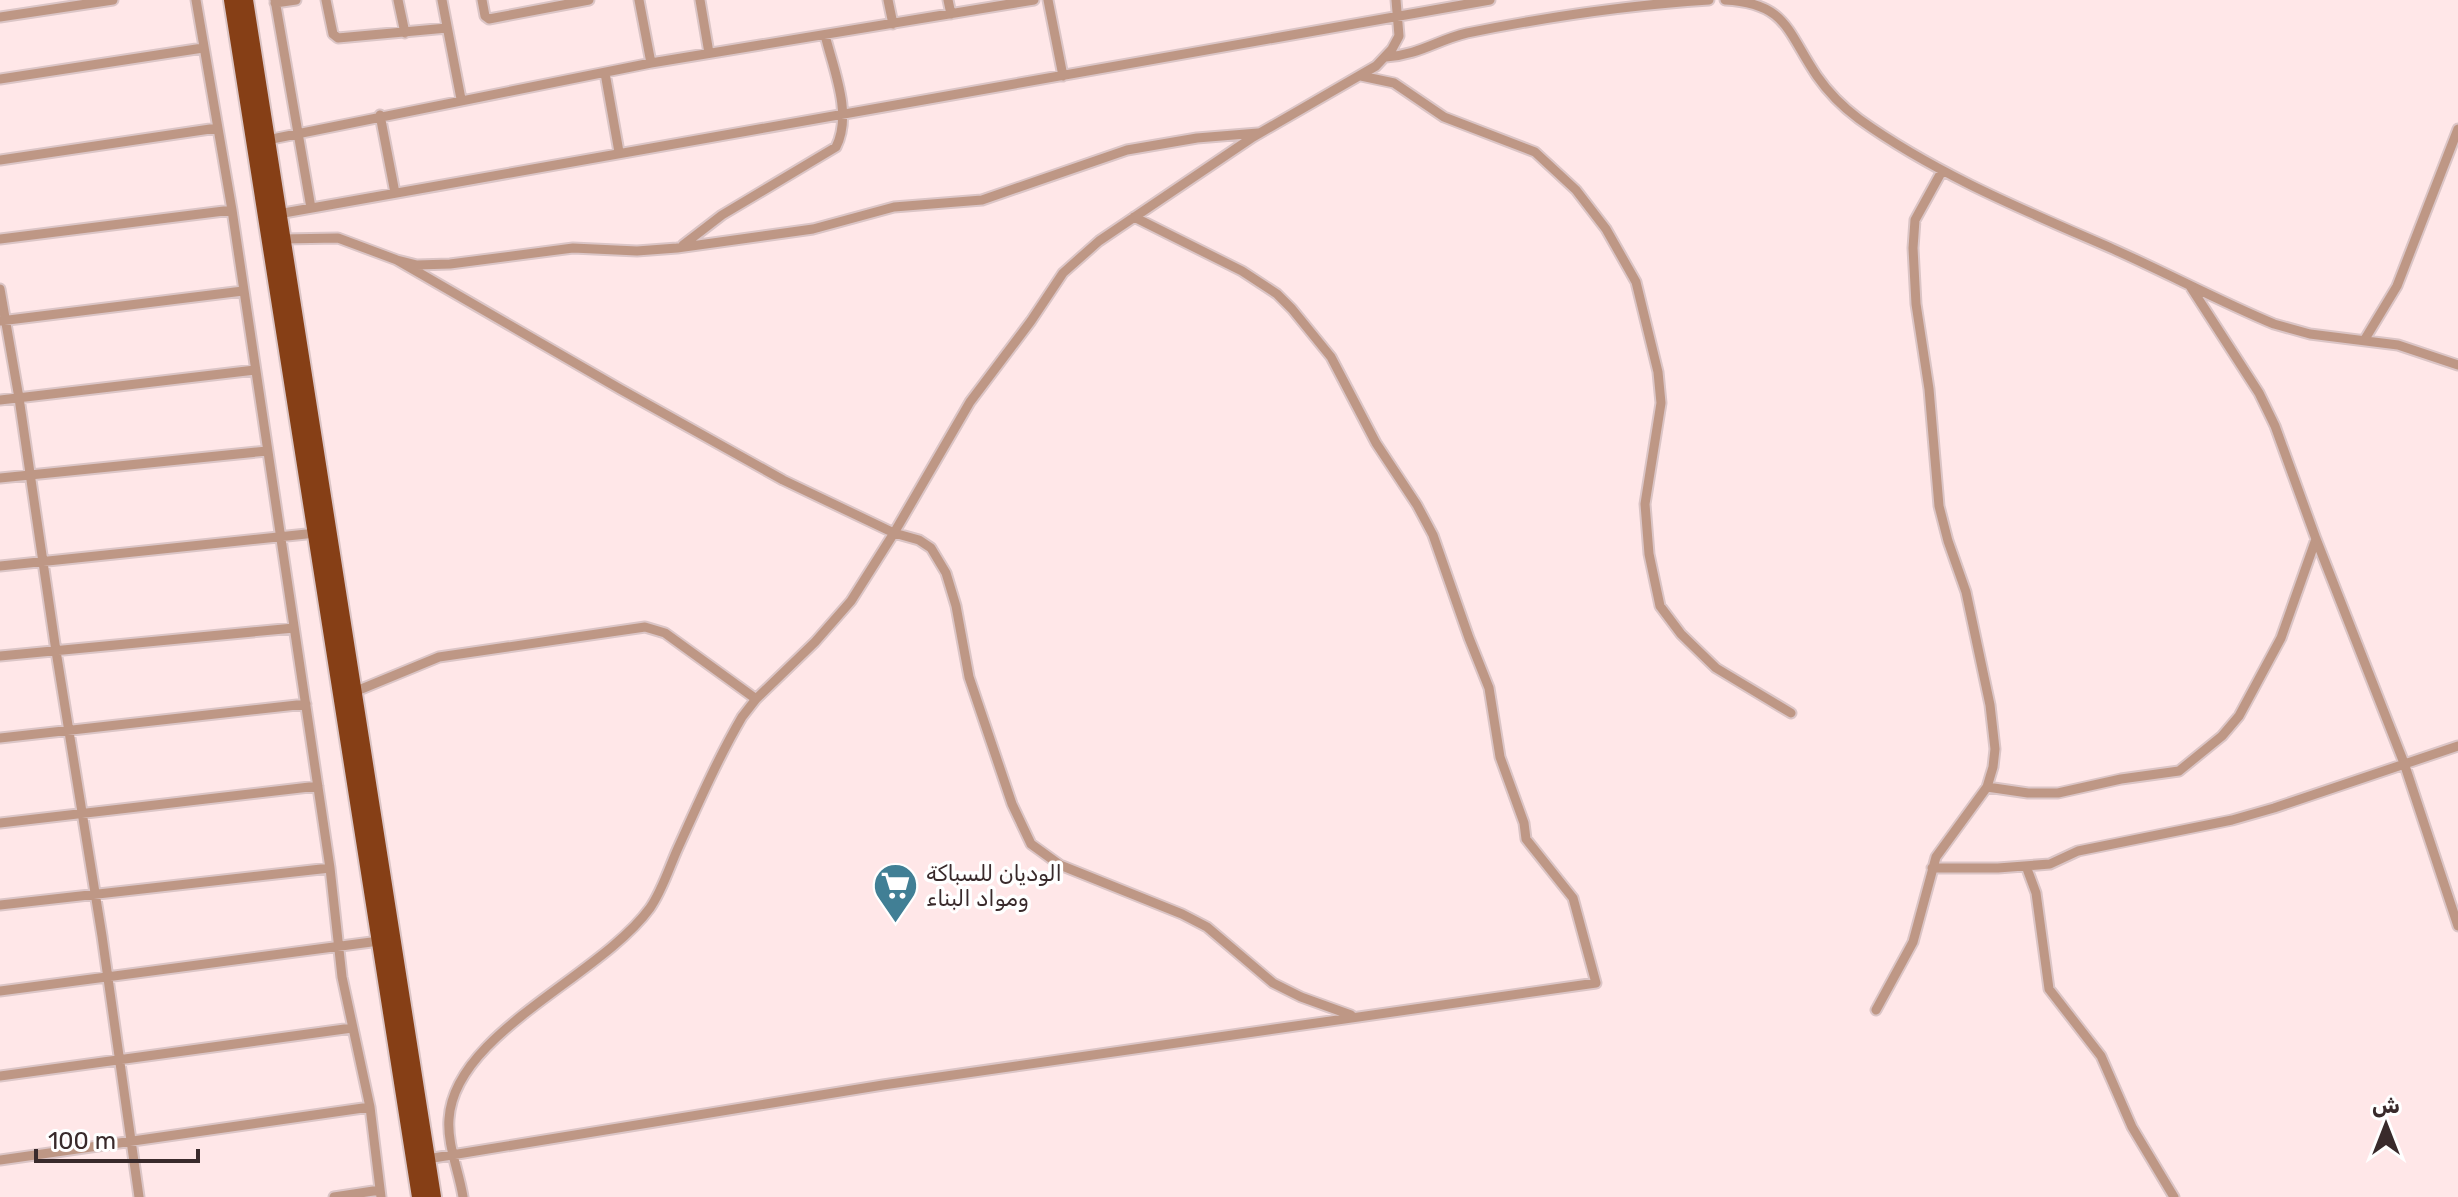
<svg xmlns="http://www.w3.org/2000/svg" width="2458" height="1197" font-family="Rubik,'Noto Naskh Arabic',sans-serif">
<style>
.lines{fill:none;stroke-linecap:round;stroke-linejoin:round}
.minor-casing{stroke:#dbc5c6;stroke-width:13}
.trunk-casing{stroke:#dbc5c6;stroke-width:20}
.minor{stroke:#be9785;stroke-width:9}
.trunk{stroke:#863f16;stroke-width:16}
.labels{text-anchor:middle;stroke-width:7;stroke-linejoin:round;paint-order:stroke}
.poi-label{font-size:22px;fill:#392a2b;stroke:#fff;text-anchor:start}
</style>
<rect width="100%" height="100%" fill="#ffe7e8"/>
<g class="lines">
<defs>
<path id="minor" d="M 196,0 L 232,210 L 330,868 L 342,977 L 370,1107 L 381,1197
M 275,0 L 311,208
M 326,0 L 333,34 L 338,38 L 447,28
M 398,0 L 405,33
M 442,0 L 461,99
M 482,0 L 485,16 L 489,19 L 589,0
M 639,0 L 651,63
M 700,0 L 709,53
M 888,0 L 893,24
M 948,0 L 951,14
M 1048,0 L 1063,76
M 1725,0 C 1787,3 1787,32 1817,76 C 1828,92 1843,107 1859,119 C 1937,175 2026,211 2113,249 C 2167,273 2219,301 2274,324 L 2310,334 L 2398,345 L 2458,365
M 275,3 L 296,0
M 0,17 L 113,0
M 1386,57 C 1419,55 1437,40 1467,33 C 1547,17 1628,5 1709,0
M 605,73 L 619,152
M 1361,76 L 1394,83 L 1444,117 L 1535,152 L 1576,190 L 1606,229 L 1636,282 L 1658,372 L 1661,403 L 1645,504 L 1649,554 L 1660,606 L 1681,634 L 1716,668 L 1791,713
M 0,79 L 203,48
M 380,115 L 395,193
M 267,140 L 651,63 L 1034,0
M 0,160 L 217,128
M 278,214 L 1490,0
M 0,239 L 232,210
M 283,239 L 338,238 L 397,260 L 417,265 L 450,264 L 573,248 L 637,251 L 677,248 L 813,229 L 894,207 L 982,200 L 1127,150 L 1197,138 L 1258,133
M 683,245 L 722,215 L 836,147 C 853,114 833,68 825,35
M 397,260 L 620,389 L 783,480 L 894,533 L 919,540 L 931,548 L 946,573 L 956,606 L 969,677 L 1012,804 L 1031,844 L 1060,865 L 1182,914 L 1207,927 L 1273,983 L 1301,997 L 1351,1015
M 2190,286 L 2259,393 L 2275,426 L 2316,539 L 2404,763 L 2458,926
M 0,289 L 19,398 L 56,651 L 102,936 L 139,1197
M 0,321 L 243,291
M 2365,339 L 2397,286 L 2458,129
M 0,400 L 255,370
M 0,478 L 267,451
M 0,566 L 316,533
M 0,656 L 294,628
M 354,692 L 439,657 L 645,627 L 665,633 L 756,699
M 0,738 L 306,704
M 1987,787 L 2028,793 L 2058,793 L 2121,779 L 2179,771 L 2222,736 L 2239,716 L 2281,638 L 2316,539
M 0,823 L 318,786
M 2026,866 L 2036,893 L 2049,989 L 2101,1056 L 2132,1127 L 2174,1197
M 1932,868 L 1998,868 L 2050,864 L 2078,851 L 2232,820 L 2274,808 L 2458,746
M 0,905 L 330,868
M 0,991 L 379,941
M 1876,1010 L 1913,942 L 1936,857 L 1987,787 L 1993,767 L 1995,749 L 1990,705 L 1966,592 L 1948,541 L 1939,506 L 1929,389 L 1916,304 L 1913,248 L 1915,220 L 1942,171
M 0,1076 L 352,1028
M 427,1159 L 883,1085 L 1596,983 L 1573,898 L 1526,839 L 1524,823 L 1500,757 L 1489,688 L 1469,638 L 1433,535 L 1417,505 L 1376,443 L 1331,357 L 1292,309 L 1277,294 L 1242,271 L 1134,217
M 0,1160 L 370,1107
M 334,1197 L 380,1190
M 463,1197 C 459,1171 447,1145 449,1119 C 454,1033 600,977 650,908 C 662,891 669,868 678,848 C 698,804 718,758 742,717 L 756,699 L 815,642 L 851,601 L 894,533 L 970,402 L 1031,321 L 1063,273 L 1099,241 L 1253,137 L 1376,66 L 1392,49 L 1399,36 L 1396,0"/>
<path id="trunk" d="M 232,0 L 420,1197
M 245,0 L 433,1197"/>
</defs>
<!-- minor casing -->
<use href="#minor" class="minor-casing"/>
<!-- trunk casing -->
<use href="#trunk" class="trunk-casing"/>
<!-- minor -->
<use href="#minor" class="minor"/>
<!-- trunk -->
<use href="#trunk" class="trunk"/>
</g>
<!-- icons -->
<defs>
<symbol id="supermarket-pin" viewBox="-11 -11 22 30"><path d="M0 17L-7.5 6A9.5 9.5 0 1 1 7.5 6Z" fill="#417f95" stroke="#fff"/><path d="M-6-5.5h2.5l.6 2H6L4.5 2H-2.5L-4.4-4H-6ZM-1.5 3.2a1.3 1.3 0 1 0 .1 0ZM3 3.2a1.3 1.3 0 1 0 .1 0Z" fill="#fff"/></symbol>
</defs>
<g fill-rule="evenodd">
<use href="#supermarket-pin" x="870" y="860" width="51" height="69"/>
</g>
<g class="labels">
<!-- poi labels -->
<g class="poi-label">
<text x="926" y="881">الوديان للسباكة<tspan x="926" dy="25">ومواد البناء</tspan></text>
</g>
</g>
<!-- north arrow -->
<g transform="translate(2386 1125)" stroke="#ffffff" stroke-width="6" paint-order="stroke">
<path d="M0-6L14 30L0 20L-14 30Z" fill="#392a2b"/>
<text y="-12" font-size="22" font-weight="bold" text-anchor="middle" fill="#392a2b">ش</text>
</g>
<!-- scale -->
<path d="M36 1149v12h162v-12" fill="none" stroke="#392a2b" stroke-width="4"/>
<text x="48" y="1149" font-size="24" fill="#392a2b" stroke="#ffffff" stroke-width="6" paint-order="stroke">100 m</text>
</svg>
